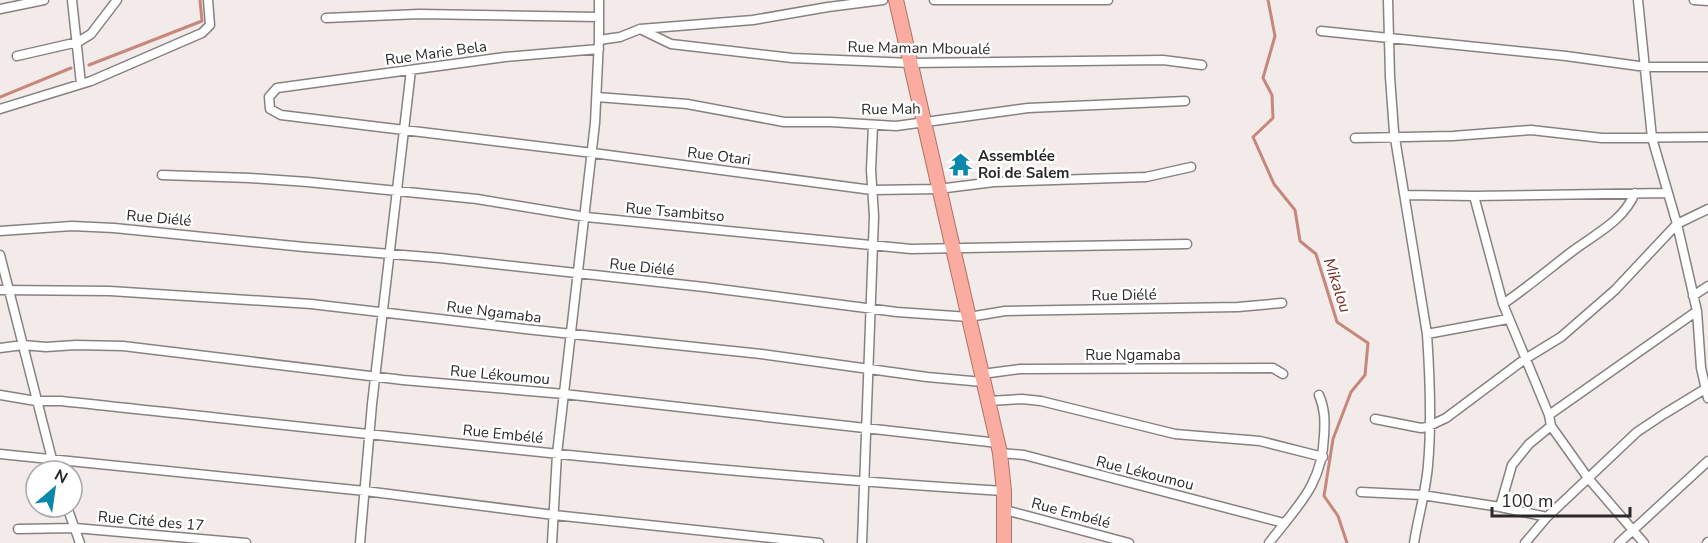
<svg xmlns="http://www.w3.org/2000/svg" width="1708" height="543" font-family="'Nunito Sans',sans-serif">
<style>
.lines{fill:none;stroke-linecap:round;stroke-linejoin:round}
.stream{stroke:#c8877b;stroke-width:3}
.minor-casing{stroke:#878281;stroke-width:11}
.trunk-casing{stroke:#b17166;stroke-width:16}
.minor{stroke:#fff;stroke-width:8}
.trunk{stroke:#faaca0;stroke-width:14}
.labels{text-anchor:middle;stroke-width:5;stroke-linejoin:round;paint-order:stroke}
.street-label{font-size:15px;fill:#2b2928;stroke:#fff}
.poi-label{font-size:15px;font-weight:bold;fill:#2b2928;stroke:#fff;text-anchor:start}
.water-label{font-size:16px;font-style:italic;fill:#782a1f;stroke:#fff}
</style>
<rect width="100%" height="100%" fill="#f2ebea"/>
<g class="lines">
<!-- stream -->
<path class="stream" d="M 1268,0 L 1275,36 L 1263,78 L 1272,95 L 1273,118 L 1253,137 L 1274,184 L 1295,210 L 1300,241 L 1316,254 L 1337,322 L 1368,343 L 1365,375 L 1351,392 L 1333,439 L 1324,496 L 1338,516 L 1347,543
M 89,65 L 202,21 L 200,0
M 0,97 L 71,68"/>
<defs>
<path id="minor" d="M 72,0 L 81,84
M 934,0 L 1108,0
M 1388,0 L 1390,77 L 1394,132 L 1427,334 C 1430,378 1432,421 1428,465 C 1426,491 1418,517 1414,543
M 1638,0 L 1652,138 L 1677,224 L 1697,311 L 1701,368 L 1708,398
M 1694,0 L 1708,1
M 0,9 L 44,0
M 326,18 L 419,14 L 599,17
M 640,29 L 671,44 L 792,58 L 911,63 L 1163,60 L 1202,65
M 1321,31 L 1566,56 L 1646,67 L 1708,67
M 599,40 L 620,37 L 640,29 L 753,20 L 828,7 L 883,0
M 599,49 L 505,57 L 277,88 L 269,97 L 270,109 L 281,115 L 593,153 L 872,190 L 938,189 L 994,182 L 1146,177 L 1191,167
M 17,56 L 78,42 L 91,34 L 117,0
M 597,97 L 687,104 L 784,122 L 831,122 L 896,126 L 1028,108 L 1185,101
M 0,109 L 91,81 L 202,33 L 210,25 L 208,0
M 1355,138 L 1453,136 L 1531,130 L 1602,138 L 1708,137
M 162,175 L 250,178 L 308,182 L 477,199 L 586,217 L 911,249 L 1187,244
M 1405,195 L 1474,196 L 1667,193
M 1474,196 L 1503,304 L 1549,415 L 1551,426 L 1588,478 L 1644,543
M 0,231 L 72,226 L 114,228 L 304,247 L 440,258 L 704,287 L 897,312 L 969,317 L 1005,311 L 1238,307 L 1282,303
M 0,255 L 55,471
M 0,290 L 110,291 L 311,304 L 525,329 L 761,354 L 927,377 L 983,382
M 1693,296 L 1708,286
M 1503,304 C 1528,287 1550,268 1574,250 C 1597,233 1623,221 1635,193
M 1427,334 L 1508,319
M 0,348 L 23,345 L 46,347 L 76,345 L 123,346 L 403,380 L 564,394 L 998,443
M 982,374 L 1020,369 L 1273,368 L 1283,374
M 0,395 L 36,401 L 61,401 C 375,434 689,472 1004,491
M 989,401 L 1022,399 L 1041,401 L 1175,434 L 1260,441 L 1323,457
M 1549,415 L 1697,311
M 1375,419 L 1421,428 L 1427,427 L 1446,418 L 1525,359 L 1561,337 L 1615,290 L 1677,224 L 1708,209
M 1000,453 L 1024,455 L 1284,523
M 0,454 L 365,491 L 554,515 L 819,543
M 1361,492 L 1422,495 L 1500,507 L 1547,517 L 1637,432 L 1664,414 L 1705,389
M 67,507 L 80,543
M 1500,507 L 1512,465 L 1529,444 L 1551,426
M 1005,510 L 1129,543
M 18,529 L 75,528 L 246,543
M 360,543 L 372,404 L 411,70
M 552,543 L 557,454 L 595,123 L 599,40 L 599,0
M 862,543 L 874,216 L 871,170 L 873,125
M 1269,543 C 1297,506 1322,486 1324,436 C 1325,421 1325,409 1319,395
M 1525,543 L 1547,517
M 1619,543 L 1708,461
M 1707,543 L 1708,542"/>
<path id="trunk" d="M 896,0 L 1000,453 L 1004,491 L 1004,543"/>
</defs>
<!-- minor casing -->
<use href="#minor" class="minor-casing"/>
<!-- trunk casing -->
<use href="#trunk" class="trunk-casing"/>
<!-- minor -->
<use href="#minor" class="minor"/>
<!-- trunk -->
<use href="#trunk" class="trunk"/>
</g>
<!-- icons -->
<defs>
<symbol id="temple-bare" viewBox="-9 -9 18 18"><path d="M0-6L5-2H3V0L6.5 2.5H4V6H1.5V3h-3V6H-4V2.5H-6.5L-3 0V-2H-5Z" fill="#0a88ab" stroke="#fff" stroke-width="2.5" paint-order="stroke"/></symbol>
</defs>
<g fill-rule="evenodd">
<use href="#temple-bare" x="944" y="148" width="33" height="33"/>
</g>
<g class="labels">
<!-- street labels -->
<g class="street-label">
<text transform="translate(919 48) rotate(1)" y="5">Rue Maman Mboualé</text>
<text transform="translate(436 53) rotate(-8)" y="5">Rue Marie Bela</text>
<text transform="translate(891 109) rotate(-1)" y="5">Rue Mah</text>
<text transform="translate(719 156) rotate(7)" y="5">Rue Otari</text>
<text transform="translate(675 212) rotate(5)" y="5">Rue Tsambitso</text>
<text transform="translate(159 218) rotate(5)" y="5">Rue Diélé</text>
<text transform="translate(642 267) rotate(6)" y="5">Rue Diélé</text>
<text transform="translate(1124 295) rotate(-1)" y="5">Rue Diélé</text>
<text transform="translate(494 312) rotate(7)" y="5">Rue Ngamaba</text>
<text x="1133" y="360">Rue Ngamaba</text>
<text transform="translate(500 375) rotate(5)" y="5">Rue Lékoumou</text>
<text transform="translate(503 434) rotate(6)" y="5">Rue Embélé</text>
<text transform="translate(1145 473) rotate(14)" y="5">Rue Lékoumou</text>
<text transform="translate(1071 513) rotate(15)" y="5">Rue Embélé</text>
<text transform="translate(151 521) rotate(5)" y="5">Rue Cité des 17</text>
</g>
<!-- poi labels -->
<g class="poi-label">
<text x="978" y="161">Assemblée<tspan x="978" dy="17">Roi de Salem</tspan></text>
</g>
<!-- water labels -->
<g class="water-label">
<text transform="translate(1338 285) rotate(72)" y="6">Mikalou</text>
</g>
</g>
<!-- north arrow -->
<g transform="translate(54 489) rotate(29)"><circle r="28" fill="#ffffff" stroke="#aaa9a9" stroke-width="1.5"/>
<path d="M0-4.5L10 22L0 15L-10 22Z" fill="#0a88ab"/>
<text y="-9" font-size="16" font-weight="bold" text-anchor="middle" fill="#2b2928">N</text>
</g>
<!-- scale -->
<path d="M1492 507v9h138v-9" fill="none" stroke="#2b2928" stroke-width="3"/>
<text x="1501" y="507" font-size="18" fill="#2b2928" stroke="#ffffff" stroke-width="4.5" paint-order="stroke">100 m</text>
</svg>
